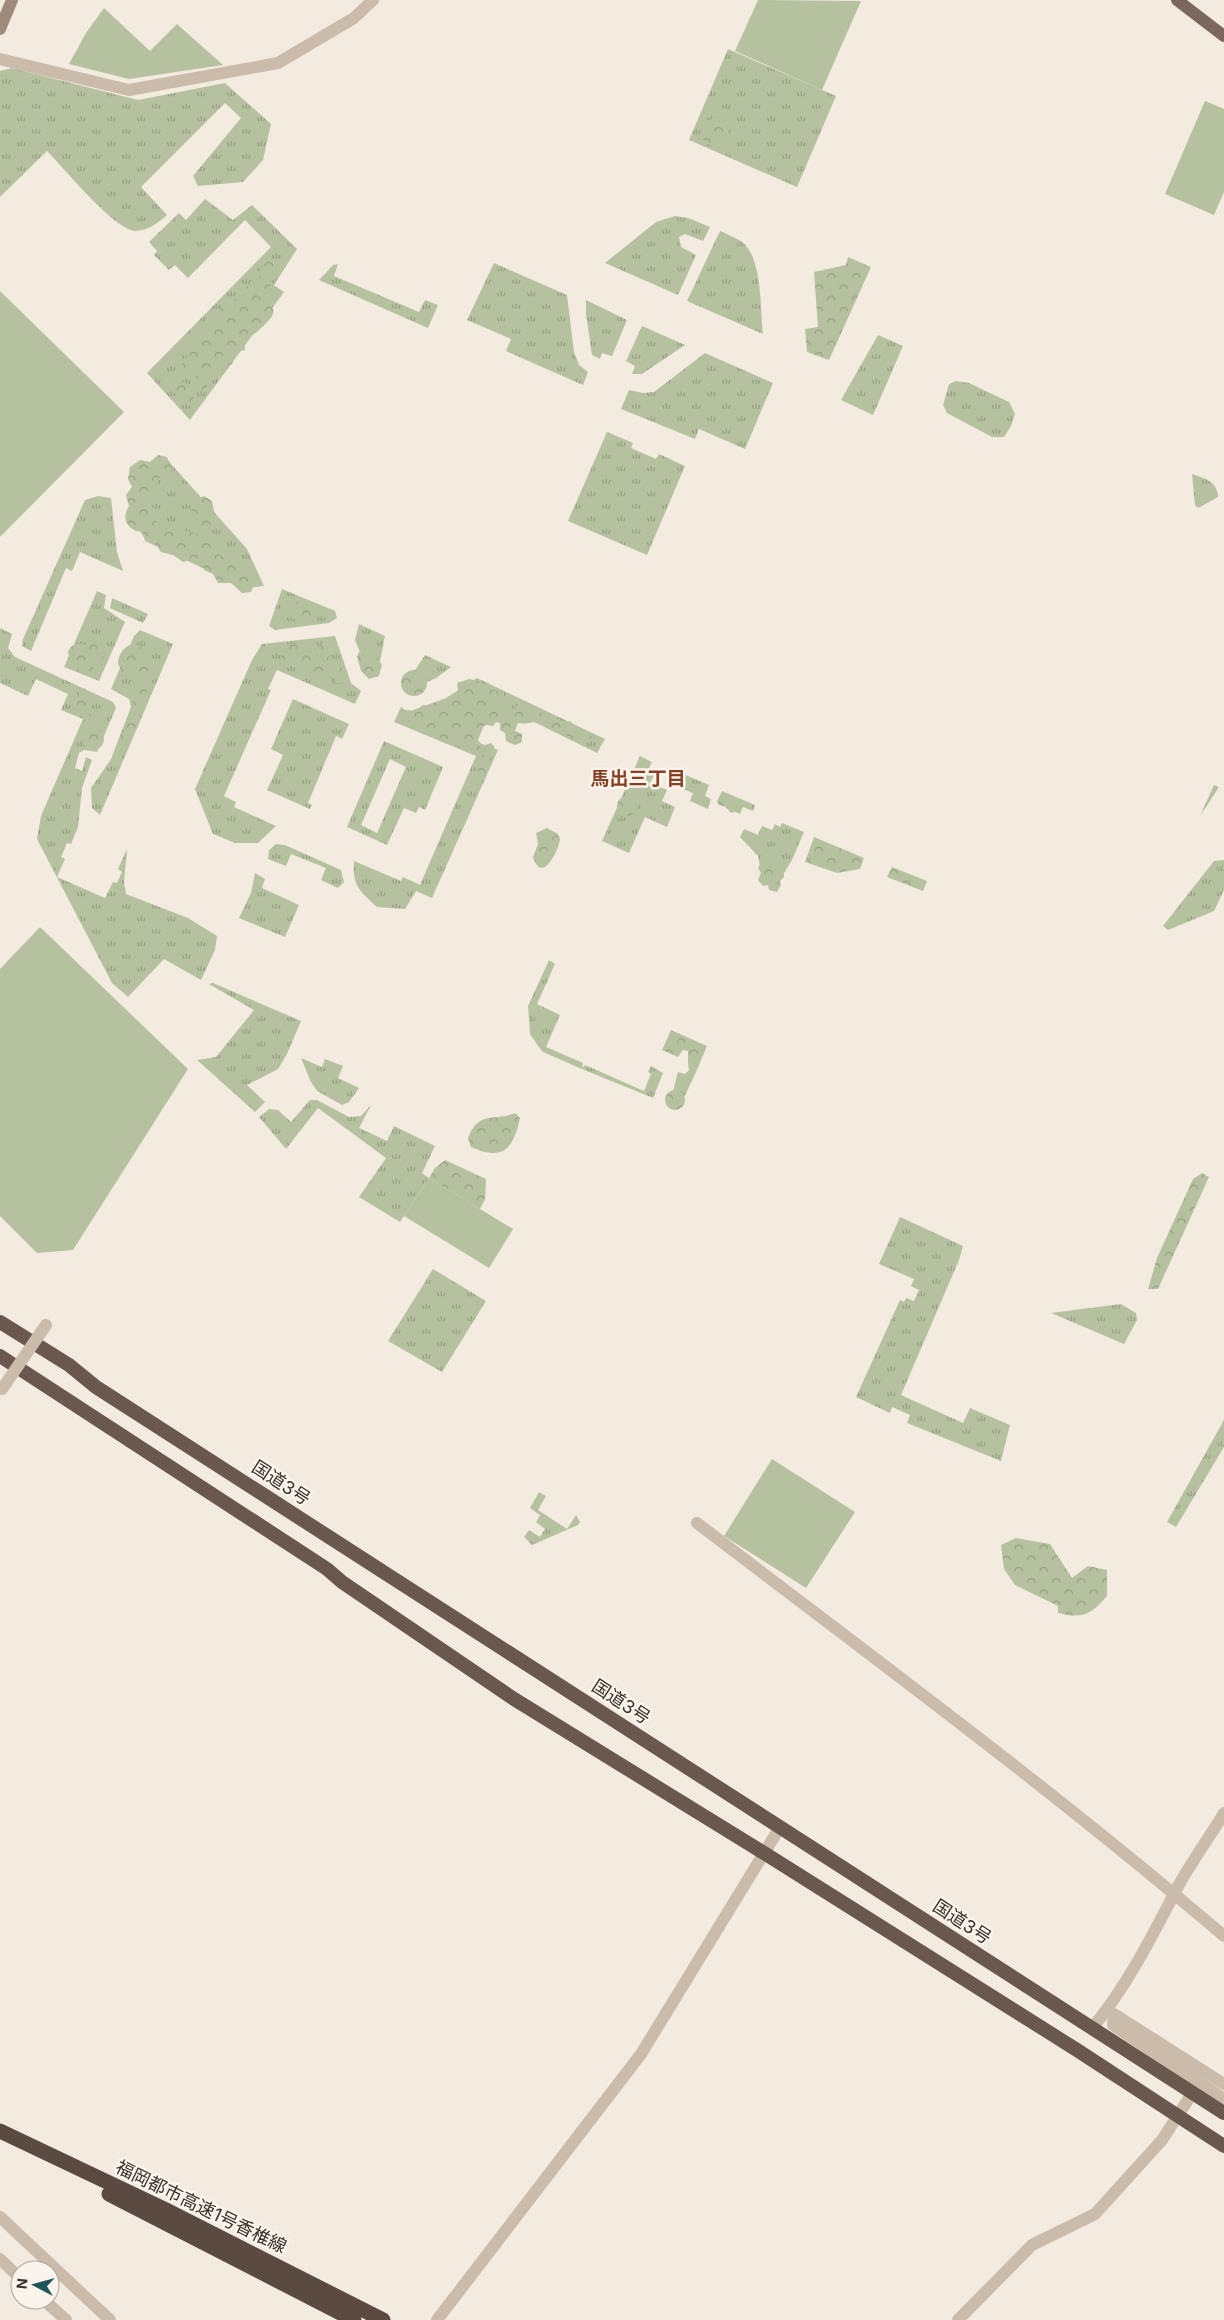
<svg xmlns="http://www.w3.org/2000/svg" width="1224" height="2320" font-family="Inter,'Noto Sans JP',sans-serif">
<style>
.grass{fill:url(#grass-tufts);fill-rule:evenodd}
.forest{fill:url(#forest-crowns)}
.park{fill:#b6c29f}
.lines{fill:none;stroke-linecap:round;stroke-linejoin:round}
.pedestrian{stroke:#cbbbab;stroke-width:12}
.minor{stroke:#cbbbab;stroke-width:12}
.tertiary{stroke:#cbbbab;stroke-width:12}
.secondary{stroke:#9f8a7d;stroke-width:12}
.primary{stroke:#7b675c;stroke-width:12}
.trunk{stroke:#6a584f;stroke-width:14}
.motorway{stroke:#5a4a42;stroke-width:15}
.pedestrian-bridge{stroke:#cbbbab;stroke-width:12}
.labels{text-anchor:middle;stroke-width:5;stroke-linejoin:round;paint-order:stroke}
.street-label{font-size:18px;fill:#39302a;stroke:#faf4ed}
.neighbourhood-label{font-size:19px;font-weight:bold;fill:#883f24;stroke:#faf4ed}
</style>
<defs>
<pattern id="grass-tufts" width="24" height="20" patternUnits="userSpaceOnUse" patternTransform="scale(1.25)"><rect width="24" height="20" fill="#b6c29f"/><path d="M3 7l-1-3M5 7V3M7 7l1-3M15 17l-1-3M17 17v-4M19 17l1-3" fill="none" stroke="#959e82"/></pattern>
<pattern id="forest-crowns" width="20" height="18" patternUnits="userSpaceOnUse" patternTransform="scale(1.25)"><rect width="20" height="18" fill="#b6c29f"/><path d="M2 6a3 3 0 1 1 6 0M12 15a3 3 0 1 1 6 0" fill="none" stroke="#959e82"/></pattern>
</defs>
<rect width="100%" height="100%" fill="#f3ebe0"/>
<!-- grass -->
<path class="grass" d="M 728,49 L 836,96 L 797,187 L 689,140 Z
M 12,68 L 138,100 L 225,83 L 271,124 L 263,160 L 243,182 L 198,186 L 193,176 L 241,118 L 225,103 L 141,187 L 167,215 C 158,223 149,230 136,231 C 115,231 64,168 47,151 L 0,197 L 0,71 Z
M 205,199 L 233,220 L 252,205 L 297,249 L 274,285 L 284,292 L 190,420 L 147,373 L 271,247 L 245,220 L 188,278 L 175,265 L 169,270 L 154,255 L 157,251 L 149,242 L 179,213 L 186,220 Z
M 675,216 L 688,218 L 710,227 L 703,241 L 685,234 L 679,237 L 681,247 L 696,255 L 678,295 L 605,263 L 656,222 Z
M 720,231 C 726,234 734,237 741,241 C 763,257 760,309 763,334 L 687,301 Z
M 494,263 L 567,295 L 574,352 L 579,365 L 588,372 L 583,385 L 506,351 L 511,339 L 467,320 Z
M 338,264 L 334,276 L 419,312 L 425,300 L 438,305 L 428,328 L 319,280 L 333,265 Z
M 586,300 L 627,320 L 612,356 L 602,353 L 600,359 L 592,355 L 586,314 Z
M 642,326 L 685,345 L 642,374 L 632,374 L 635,366 L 626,361 Z
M 878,335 L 903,346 L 873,415 L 841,400 Z
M 705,353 L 773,383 L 745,449 L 699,429 L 695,439 L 621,409 L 629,390 L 643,393 L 654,392 Z
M 956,381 L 969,383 L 1009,402 L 1015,414 L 1011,426 L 1004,437 L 992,437 L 947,413 L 943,405 L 949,384 Z
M 607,432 L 633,443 L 631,448 L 656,459 L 659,454 L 685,466 L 647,555 L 568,521 Z
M 164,456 L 247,549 L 264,586 L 248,588 L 241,586 L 145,541 L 132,494 Z
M 1192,474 C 1206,479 1217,481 1218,497 L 1198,508 L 1195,505 Z
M 98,496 L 111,498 L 117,552 L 123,571 L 80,552 L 72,571 L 66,568 L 31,651 L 22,646 L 23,639 L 85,500 Z
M 282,589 L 335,611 L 337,618 L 329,623 L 275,630 L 269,626 Z
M 97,591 L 106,595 L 104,608 L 125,622 L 99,681 L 64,667 Z
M 112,598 L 148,614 L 143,623 L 110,608 Z
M 359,624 L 385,636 L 377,677 L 369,674 L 355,640 Z
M 0,628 L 12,634 L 8,648 L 15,657 L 113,702 L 116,708 L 97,752 L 84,750 L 79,753 L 75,768 L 82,771 L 86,757 L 92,760 L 82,788 L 78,827 L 71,844 L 67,843 L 61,857 L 65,859 L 57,877 L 105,898 L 113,882 L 117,883 L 122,872 L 118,869 L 127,849 L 124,882 L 126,894 L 188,918 L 217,936 L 215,950 L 201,980 L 164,959 L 128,997 L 112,983 L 37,839 L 41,816 L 83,719 L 61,710 L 68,694 L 36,679 L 28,696 L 0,683 Z
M 140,630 L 173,644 L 100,815 L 92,808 L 91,788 L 111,759 L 131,707 L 129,699 L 111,689 L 134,636 Z
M 335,636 L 351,683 L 361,691 L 355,704 L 277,670 L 268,689 L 271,690 L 224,796 L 236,802 L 234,807 L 276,826 L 258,843 L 235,843 L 213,834 L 195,789 L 252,660 L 262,644 Z
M 425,655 L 451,667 L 436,678 L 408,691 L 403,689 Z
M 477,678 L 605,739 L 597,753 L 520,715 L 513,729 L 487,718 L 477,742 L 498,750 L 432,898 L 416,891 L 405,909 L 377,907 C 360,891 352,886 354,861 L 401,881 L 403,877 L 420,885 L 476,756 L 394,722 L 401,707 L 408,712 L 446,698 Z
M 293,699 L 349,724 L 342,739 L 336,736 L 308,803 L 312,805 L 310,809 L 267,790 L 283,755 L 271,749 Z
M 384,741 L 443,767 L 425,810 L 419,807 L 416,813 L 404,808 L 387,845 L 347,827 ZM 390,759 L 406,767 L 377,833 L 361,825 Z
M 640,756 L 652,762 L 648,770 L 655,773 L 650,783 L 667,790 L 662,801 L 675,807 L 667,827 L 645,817 L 629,853 L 602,841 Z
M 681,773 L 709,785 L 705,796 L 711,799 L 708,809 L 690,801 L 693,793 L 683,789 L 686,782 L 678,779 Z
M 1214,785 L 1219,787 L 1200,816 Z
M 722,791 L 755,805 L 753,811 L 743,807 L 740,814 L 726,808 L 728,802 L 719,798 Z
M 782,823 L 804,832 L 792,860 L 774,890 L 763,882 L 758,856 L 740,837 L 744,829 L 758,835 L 762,826 L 772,830 L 775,824 L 780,827 Z
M 276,844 L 285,845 L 341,870 L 344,882 L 338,888 L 321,880 L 326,868 L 291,854 L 286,866 L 268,859 L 269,850 Z
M 1224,860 L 1224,890 L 1214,911 L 1168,930 L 1163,926 L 1214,861 Z
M 255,873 L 265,879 L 262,888 L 299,905 L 285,937 L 239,918 L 251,893 Z
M 549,960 L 555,964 L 537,1004 L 560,1015 L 546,1047 L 583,1063 L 582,1068 L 585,1065 L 644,1091 L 651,1074 L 648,1072 L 651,1066 L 663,1073 L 653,1098 L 582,1069 L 543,1052 L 538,1046 L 530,1034 L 528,1006 Z
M 213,983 L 301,1021 L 287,1054 L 278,1069 L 247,1085 L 265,1102 L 255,1112 L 197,1060 L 216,1057 L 254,1010 L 209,984 Z
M 301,1058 L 322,1067 L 325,1059 L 343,1066 L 338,1078 L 359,1088 L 349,1102 L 342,1105 L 317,1091 L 311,1082 Z
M 688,1063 L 697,1070 L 680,1106 L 669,1106 L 678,1072 L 685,1074 L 689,1070 Z
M 310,1100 L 317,1100 L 349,1117 L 361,1116 L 371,1105 L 359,1128 L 387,1141 L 394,1126 L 435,1146 L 422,1173 L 429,1178 L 400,1222 L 359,1197 L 386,1158 L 318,1108 L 286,1149 L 259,1117 L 269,1109 L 278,1110 L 291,1122 Z
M 900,1217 L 963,1246 L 959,1260 L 901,1395 L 963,1423 L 970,1408 L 1010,1425 L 1001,1461 L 907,1423 L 910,1415 L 892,1407 L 890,1413 L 856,1397 L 900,1300 L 904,1302 L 906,1298 L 914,1301 L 919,1290 L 911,1286 L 914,1279 L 879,1264 Z
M 433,1269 L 486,1301 L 442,1372 L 388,1341 Z
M 1121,1304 L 1136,1313 L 1137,1320 L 1124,1344 L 1051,1313 Z
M 1224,1420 L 1224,1447 L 1176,1527 L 1167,1522 Z
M 539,1492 L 546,1496 L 538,1510 L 567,1529 L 576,1515 L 580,1522 L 578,1525 L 532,1545 L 524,1537 L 529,1530 L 540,1537 L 545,1529 L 536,1522 L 540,1515 L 530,1508 Z"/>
<!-- forest -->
<path class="forest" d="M701 132a14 14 0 1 1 28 0a14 14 0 1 1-28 0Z
M 848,257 L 871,267 L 829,360 L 807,352 L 805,329 L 818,327 L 814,272 L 846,265 Z
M 267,261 L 275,263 L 277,266 L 276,275 L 270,278 L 271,284 L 268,289 L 276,291 L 278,295 L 276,303 L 272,306 C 273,309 274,310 273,314 C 272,319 251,339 245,339 L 245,350 L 232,353 L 234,360 L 232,364 L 224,367 L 220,365 L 216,357 L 211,365 L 213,373 L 207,382 L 207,389 L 201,390 L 197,387 L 196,372 L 188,374 L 181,368 L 183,360 L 187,357 L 184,353 L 186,345 L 190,343 L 196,343 L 201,338 L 207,339 L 209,331 L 214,328 L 213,322 L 218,316 L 220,308 L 229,305 L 235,299 L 244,299 L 245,288 L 262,274 L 261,267 Z
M 184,382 L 190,388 L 190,395 L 194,398 L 191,406 L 185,404 L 183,399 L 174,393 L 176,385 Z
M 158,455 L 167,457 L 172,469 L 167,476 L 159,478 L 156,485 L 147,491 L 147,502 L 154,508 L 156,521 L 162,526 L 173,524 L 184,531 L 195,533 L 200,538 L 210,540 L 215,552 L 223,557 L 225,562 L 234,566 L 246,567 L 256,580 L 251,592 L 242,593 L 231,583 L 218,583 L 213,574 L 204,570 L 202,561 L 196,558 L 183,562 L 173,555 L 161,552 L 155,543 L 146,541 L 141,532 C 127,530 121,518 129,506 L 126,495 L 132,487 L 128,479 L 130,467 L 140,460 L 150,462 Z
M 204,496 L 212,501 L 214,511 L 218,518 L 216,526 C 210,533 203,533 197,526 L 195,517 L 191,510 L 193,501 Z
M 296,602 L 303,605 L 311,603 L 317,610 L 311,619 L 303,617 L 295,619 L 288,616 L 287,606 Z
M 93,639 L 105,644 L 106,653 L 102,660 L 96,662 L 91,672 L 82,673 L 70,661 L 68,652 C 71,644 77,642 85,645 Z
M 328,641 L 335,649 L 333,654 L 328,658 L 339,664 L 346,675 L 341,683 L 336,683 L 326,673 L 318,671 L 310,674 L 306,671 L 304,662 L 298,664 L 290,659 L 284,660 L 277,652 L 283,644 L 298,645 L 303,649 L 312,645 L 317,650 L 323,642 Z
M 136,644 L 143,649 L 145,658 L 151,660 L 156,667 L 154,675 L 147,680 L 138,679 L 134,672 L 122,672 L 118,664 C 118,654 125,644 136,644 Z
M 361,648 C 374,648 377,656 382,665 L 379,676 L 369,679 L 361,671 L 357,657 Z
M401 683a13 13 0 1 1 26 0a13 13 0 1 1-26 0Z
M 469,679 L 482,682 L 487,688 L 504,693 L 504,701 L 499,704 L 499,708 L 504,710 L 508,720 L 515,719 L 516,706 L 520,703 L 527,705 L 529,711 L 537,707 L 542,714 C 539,724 526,724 518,723 L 515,731 L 522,734 L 522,742 L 515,745 L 506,741 L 505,733 L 500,730 L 500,722 L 497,721 L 493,726 L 486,725 L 480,728 L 479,737 L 477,739 L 481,744 L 480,749 L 473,752 L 466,747 L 460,748 L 448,741 L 419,732 L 410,720 L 403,723 L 398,716 L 402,710 C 415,709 410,715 423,705 L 429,706 L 433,703 L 453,700 L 454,695 L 458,692 L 457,683 Z
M 143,686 L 147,689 C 148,694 145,698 143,702 C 138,712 143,728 130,733 L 130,739 L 122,741 L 120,735 L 125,730 C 125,723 130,721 131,715 C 133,701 132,697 143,686 Z
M 82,689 L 85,688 L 88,692 L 86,704 L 91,716 L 87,721 L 83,719 L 83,715 L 76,716 L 71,711 L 72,703 L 77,700 Z
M 551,717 L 555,717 L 565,723 L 570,721 L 582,732 L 587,731 L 592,737 L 591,741 L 584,744 L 579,740 L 574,741 L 564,733 C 557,735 550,731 547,724 Z
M82 739a11 11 0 1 1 22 0a11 11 0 1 1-22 0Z
M 491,743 L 495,748 L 491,753 L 492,759 L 488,762 L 486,773 L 480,775 L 477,770 L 479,763 L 483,760 L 485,745 Z
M 721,794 L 726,794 L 731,800 L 738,802 L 739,810 L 731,813 L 726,807 L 719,805 L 717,801 Z
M617 806a10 10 0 1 1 20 0a10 10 0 1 1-20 0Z
M 547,828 L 558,834 L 560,840 C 558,851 542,885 533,857 L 538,844 L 536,833 Z
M 814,837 L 864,858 L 860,869 L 837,873 L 805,862 Z
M 762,861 L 774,863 L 784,869 L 784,877 L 780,881 L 781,885 L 777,892 L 769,890 L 768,885 L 763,886 L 758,880 L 761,873 L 758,868 Z
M 892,867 L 927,881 L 923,891 L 887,877 Z
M 671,1030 L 707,1046 L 697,1070 L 688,1063 L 688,1051 L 683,1050 L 678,1057 L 662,1050 Z
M665 1100a10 10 0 1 1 20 0a10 10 0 1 1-20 0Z
M 515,1113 L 520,1118 C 513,1150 503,1161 471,1147 L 468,1138 C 479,1110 492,1122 515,1113 Z
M 445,1160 L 486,1179 L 485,1199 L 480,1209 L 429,1178 L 435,1168 Z
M 1202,1173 L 1209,1177 L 1158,1289 L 1148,1289 L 1157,1258 L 1193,1179 Z
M 1016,1538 L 1050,1544 L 1072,1578 L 1088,1566 L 1107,1570 L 1107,1596 C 1091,1615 1082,1619 1058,1613 L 1058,1606 L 1015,1585 L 1004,1569 L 1001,1545 Z"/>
<!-- park -->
<path class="park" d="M 758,0 L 861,1 L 822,90 L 735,51 Z
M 104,8 L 150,51 L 177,24 L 223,65 L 129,79 L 69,64 L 86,33 Z
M 1205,101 L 1224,109 L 1224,192 L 1214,215 L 1165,194 Z
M 0,291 L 124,412 L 0,537 Z
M 40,927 L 188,1069 L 73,1250 L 37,1253 L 0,1216 L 0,969 Z
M 429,1178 L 513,1229 L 489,1268 L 404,1216 Z
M 772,1459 L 855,1512 L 806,1588 L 724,1536 Z"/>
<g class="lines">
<!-- pedestrian -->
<path class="pedestrian" d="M 1224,2084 L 1114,2014 L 1113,2025 L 1224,2099"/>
<!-- minor -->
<path class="minor" d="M 0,59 L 129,90 L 278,63 L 354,18 L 373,0
M 697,1523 C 874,1658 1054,1791 1224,1936
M 1092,2028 C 1125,1989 1150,1940 1174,1894 C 1188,1866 1208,1840 1224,1813
M 437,2320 L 641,2054 L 780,1827
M 958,2320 L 1032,2245 L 1095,2214 L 1162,2140 L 1193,2092"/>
<!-- tertiary -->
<path class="tertiary" d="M 0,2217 L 110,2320
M 0,2259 L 20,2278
M 44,2300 L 66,2320"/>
<!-- secondary -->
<path class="secondary" d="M 0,29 L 12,0"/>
<!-- primary -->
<path class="primary" d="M 1177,0 L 1224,36"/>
<!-- trunk -->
<path class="trunk" d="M 0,1322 L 69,1365 L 96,1387 L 1224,2113
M 0,1356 L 327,1569 L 342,1582 L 514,1699 L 764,1853 L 1077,2050 L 1224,2146"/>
<!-- motorway -->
<path class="motorway" d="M 0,2131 L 164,2209 L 383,2320
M 109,2194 L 354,2320"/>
<!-- pedestrian-bridge -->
<path class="pedestrian-bridge" d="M 2,1389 L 46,1325"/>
</g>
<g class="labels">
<!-- street labels -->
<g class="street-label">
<text transform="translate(281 1483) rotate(33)" y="6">国道3号</text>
<text transform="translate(621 1702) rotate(33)" y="6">国道3号</text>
<text transform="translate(962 1922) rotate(33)" y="6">国道3号</text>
<text transform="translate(201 2207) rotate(26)" y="6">福岡都市高速1号香椎線</text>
</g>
<!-- neighbourhood labels -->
<g class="neighbourhood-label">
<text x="638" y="785">馬出三丁目</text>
</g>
</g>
<!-- north arrow -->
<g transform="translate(35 2285) rotate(276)"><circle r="24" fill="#faf4ed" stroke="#ada69f"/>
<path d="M0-4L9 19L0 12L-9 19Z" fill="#20555b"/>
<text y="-8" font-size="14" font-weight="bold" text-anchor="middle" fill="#39302a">N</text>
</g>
</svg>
